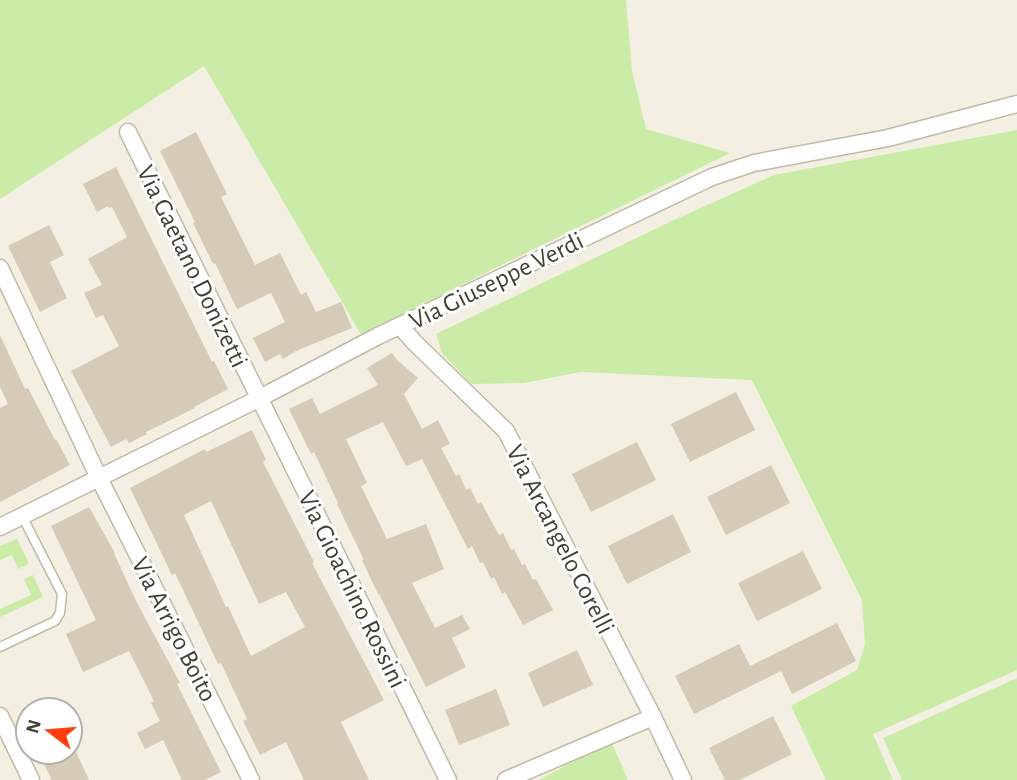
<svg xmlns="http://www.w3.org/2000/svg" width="1017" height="780" font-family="'Alegreya Sans',sans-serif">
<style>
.green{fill:#caeca7}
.building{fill:#d5cbb7;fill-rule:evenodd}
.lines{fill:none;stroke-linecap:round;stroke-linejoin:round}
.service-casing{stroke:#c2baa7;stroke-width:11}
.minor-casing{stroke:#c2baa7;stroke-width:19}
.service{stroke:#fff;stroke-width:8}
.minor{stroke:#fff;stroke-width:16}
.labels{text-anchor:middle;stroke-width:6;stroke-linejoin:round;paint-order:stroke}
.street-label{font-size:26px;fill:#453f32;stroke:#fff}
</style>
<rect width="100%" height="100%" fill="#f3efe3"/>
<!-- green -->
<path class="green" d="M 0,0 L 626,0 L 632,71 L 646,129 L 730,153 L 491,270 L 362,336 L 204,66 L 0,199 Z
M 1017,130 L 1017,670 L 873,734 L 893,780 L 826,780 L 791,706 L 857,670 L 865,644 L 862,600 L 752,380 L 580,372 L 524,383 L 471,384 L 442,353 L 436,334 L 674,220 L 774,175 Z
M 17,539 L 29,564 L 18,569 L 12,555 L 0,560 L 0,546 Z
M 33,575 L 43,597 L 0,617 L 0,609 L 31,595 L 24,579 Z
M 1017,678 L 1017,780 L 902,780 L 883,738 Z
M 611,741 L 628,780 L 539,780 Z"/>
<!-- building -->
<path class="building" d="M 196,132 L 227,194 L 221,197 L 255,265 L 280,253 L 301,295 L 306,292 L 316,312 L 341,302 L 352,328 L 296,351 L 283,359 L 280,354 L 265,362 L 253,338 L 285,322 L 271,293 L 237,309 L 215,263 L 213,264 L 193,223 L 195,222 L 160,151 Z
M 116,167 L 212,362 L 214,361 L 228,389 L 194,407 L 195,408 L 146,432 L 147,434 L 129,443 L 126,439 L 111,447 L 71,371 L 119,346 L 103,315 L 96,318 L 84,293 L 102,285 L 88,259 L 127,237 L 112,207 L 109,208 L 108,206 L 97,212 L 83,184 Z
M 49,225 L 64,255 L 50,262 L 67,298 L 40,312 L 8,246 Z
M 0,335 L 25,389 L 28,388 L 55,440 L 56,439 L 70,465 L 0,502 L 0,408 L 8,404 L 0,387 Z
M 392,353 L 397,360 L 418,378 L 404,394 L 422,429 L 438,420 L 450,444 L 441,448 L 456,476 L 459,474 L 466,490 L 470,488 L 478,504 L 481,502 L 499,535 L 503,533 L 511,550 L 514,549 L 522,565 L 525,564 L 533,580 L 536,579 L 553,610 L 523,625 L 505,592 L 502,594 L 494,577 L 491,579 L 483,562 L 480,563 L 472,546 L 468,549 L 422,459 L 406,466 L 383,422 L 346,439 L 367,483 L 361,486 L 387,539 L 426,524 L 444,569 L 412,583 L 435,628 L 462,615 L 470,629 L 452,638 L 466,667 L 426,687 L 379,594 L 378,594 L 362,560 L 364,560 L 337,504 L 338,503 L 314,452 L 311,454 L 289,409 L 312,398 L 320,414 L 378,385 L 367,368 Z
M 736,392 L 755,430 L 690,462 L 671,424 Z
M 252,430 L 266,460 L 263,462 L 314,562 L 312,563 L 384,700 L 341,722 L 369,780 L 304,780 L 286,742 L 260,755 L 243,721 L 247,719 L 221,663 L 218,664 L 175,573 L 172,575 L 130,488 L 205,449 L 206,452 ZM 211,501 L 259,604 L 286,592 L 305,627 L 251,656 L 228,606 L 226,607 L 184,515 Z
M 637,442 L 656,480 L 591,512 L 572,474 Z
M 771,465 L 790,503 L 726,535 L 707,497 Z
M 89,507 L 115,553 L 114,553 L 136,601 L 180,683 L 177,684 L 221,772 L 205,780 L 182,780 L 163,740 L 145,749 L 137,733 L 160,721 L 151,703 L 154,701 L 129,651 L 83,672 L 66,634 L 96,620 L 51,526 Z
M 673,514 L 691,552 L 627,584 L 608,546 Z
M 803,551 L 822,589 L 757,621 L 738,583 Z
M 837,623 L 856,661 L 792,694 L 781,671 L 694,714 L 675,676 L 739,644 L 750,666 Z
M 577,650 L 593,685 L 543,707 L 528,673 Z
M 496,689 L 510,725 L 459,745 L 445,710 Z
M 773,716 L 792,754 L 740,780 L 725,780 L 709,748 Z
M 42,752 L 76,752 L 89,780 L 52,780 L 44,764 L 47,762 Z"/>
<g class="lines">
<defs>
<path id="service" d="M 0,647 L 55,621 L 60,613 L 62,594 L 22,516"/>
<path id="minor" d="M 128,132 L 448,780
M 0,268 L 99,478 L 251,780
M 400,326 L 415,343 L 506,431 L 653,717 L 683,780
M 0,527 L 258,399 L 378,336 L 712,177 L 754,163 L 888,138 L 1017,104
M 0,716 L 31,780
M 506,780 L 653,717"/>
</defs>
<!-- service casing -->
<use href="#service" class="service-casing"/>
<!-- minor casing -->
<use href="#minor" class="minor-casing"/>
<!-- service -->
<use href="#service" class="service"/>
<!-- minor -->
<use href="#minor" class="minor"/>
</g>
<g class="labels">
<!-- street labels -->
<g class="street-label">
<text transform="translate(193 266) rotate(64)" y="9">Via Gaetano Donizetti</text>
<text transform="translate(496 280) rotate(-26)" y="9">Via Giuseppe Verdi</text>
<text transform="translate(561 539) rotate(63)" y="9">Via Arcangelo Corelli</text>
<text transform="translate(353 589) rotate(64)" y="9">Via Gioachino Rossini</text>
<text transform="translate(175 629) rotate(63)" y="9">Via Arrigo Boito</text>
</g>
</g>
<!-- north arrow -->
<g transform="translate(49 731) rotate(286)"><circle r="33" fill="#ffffff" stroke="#b5b2ad" stroke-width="2"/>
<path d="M0-5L12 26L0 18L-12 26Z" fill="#ff3d0e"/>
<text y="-10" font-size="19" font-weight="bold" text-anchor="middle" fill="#453f32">N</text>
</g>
</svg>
